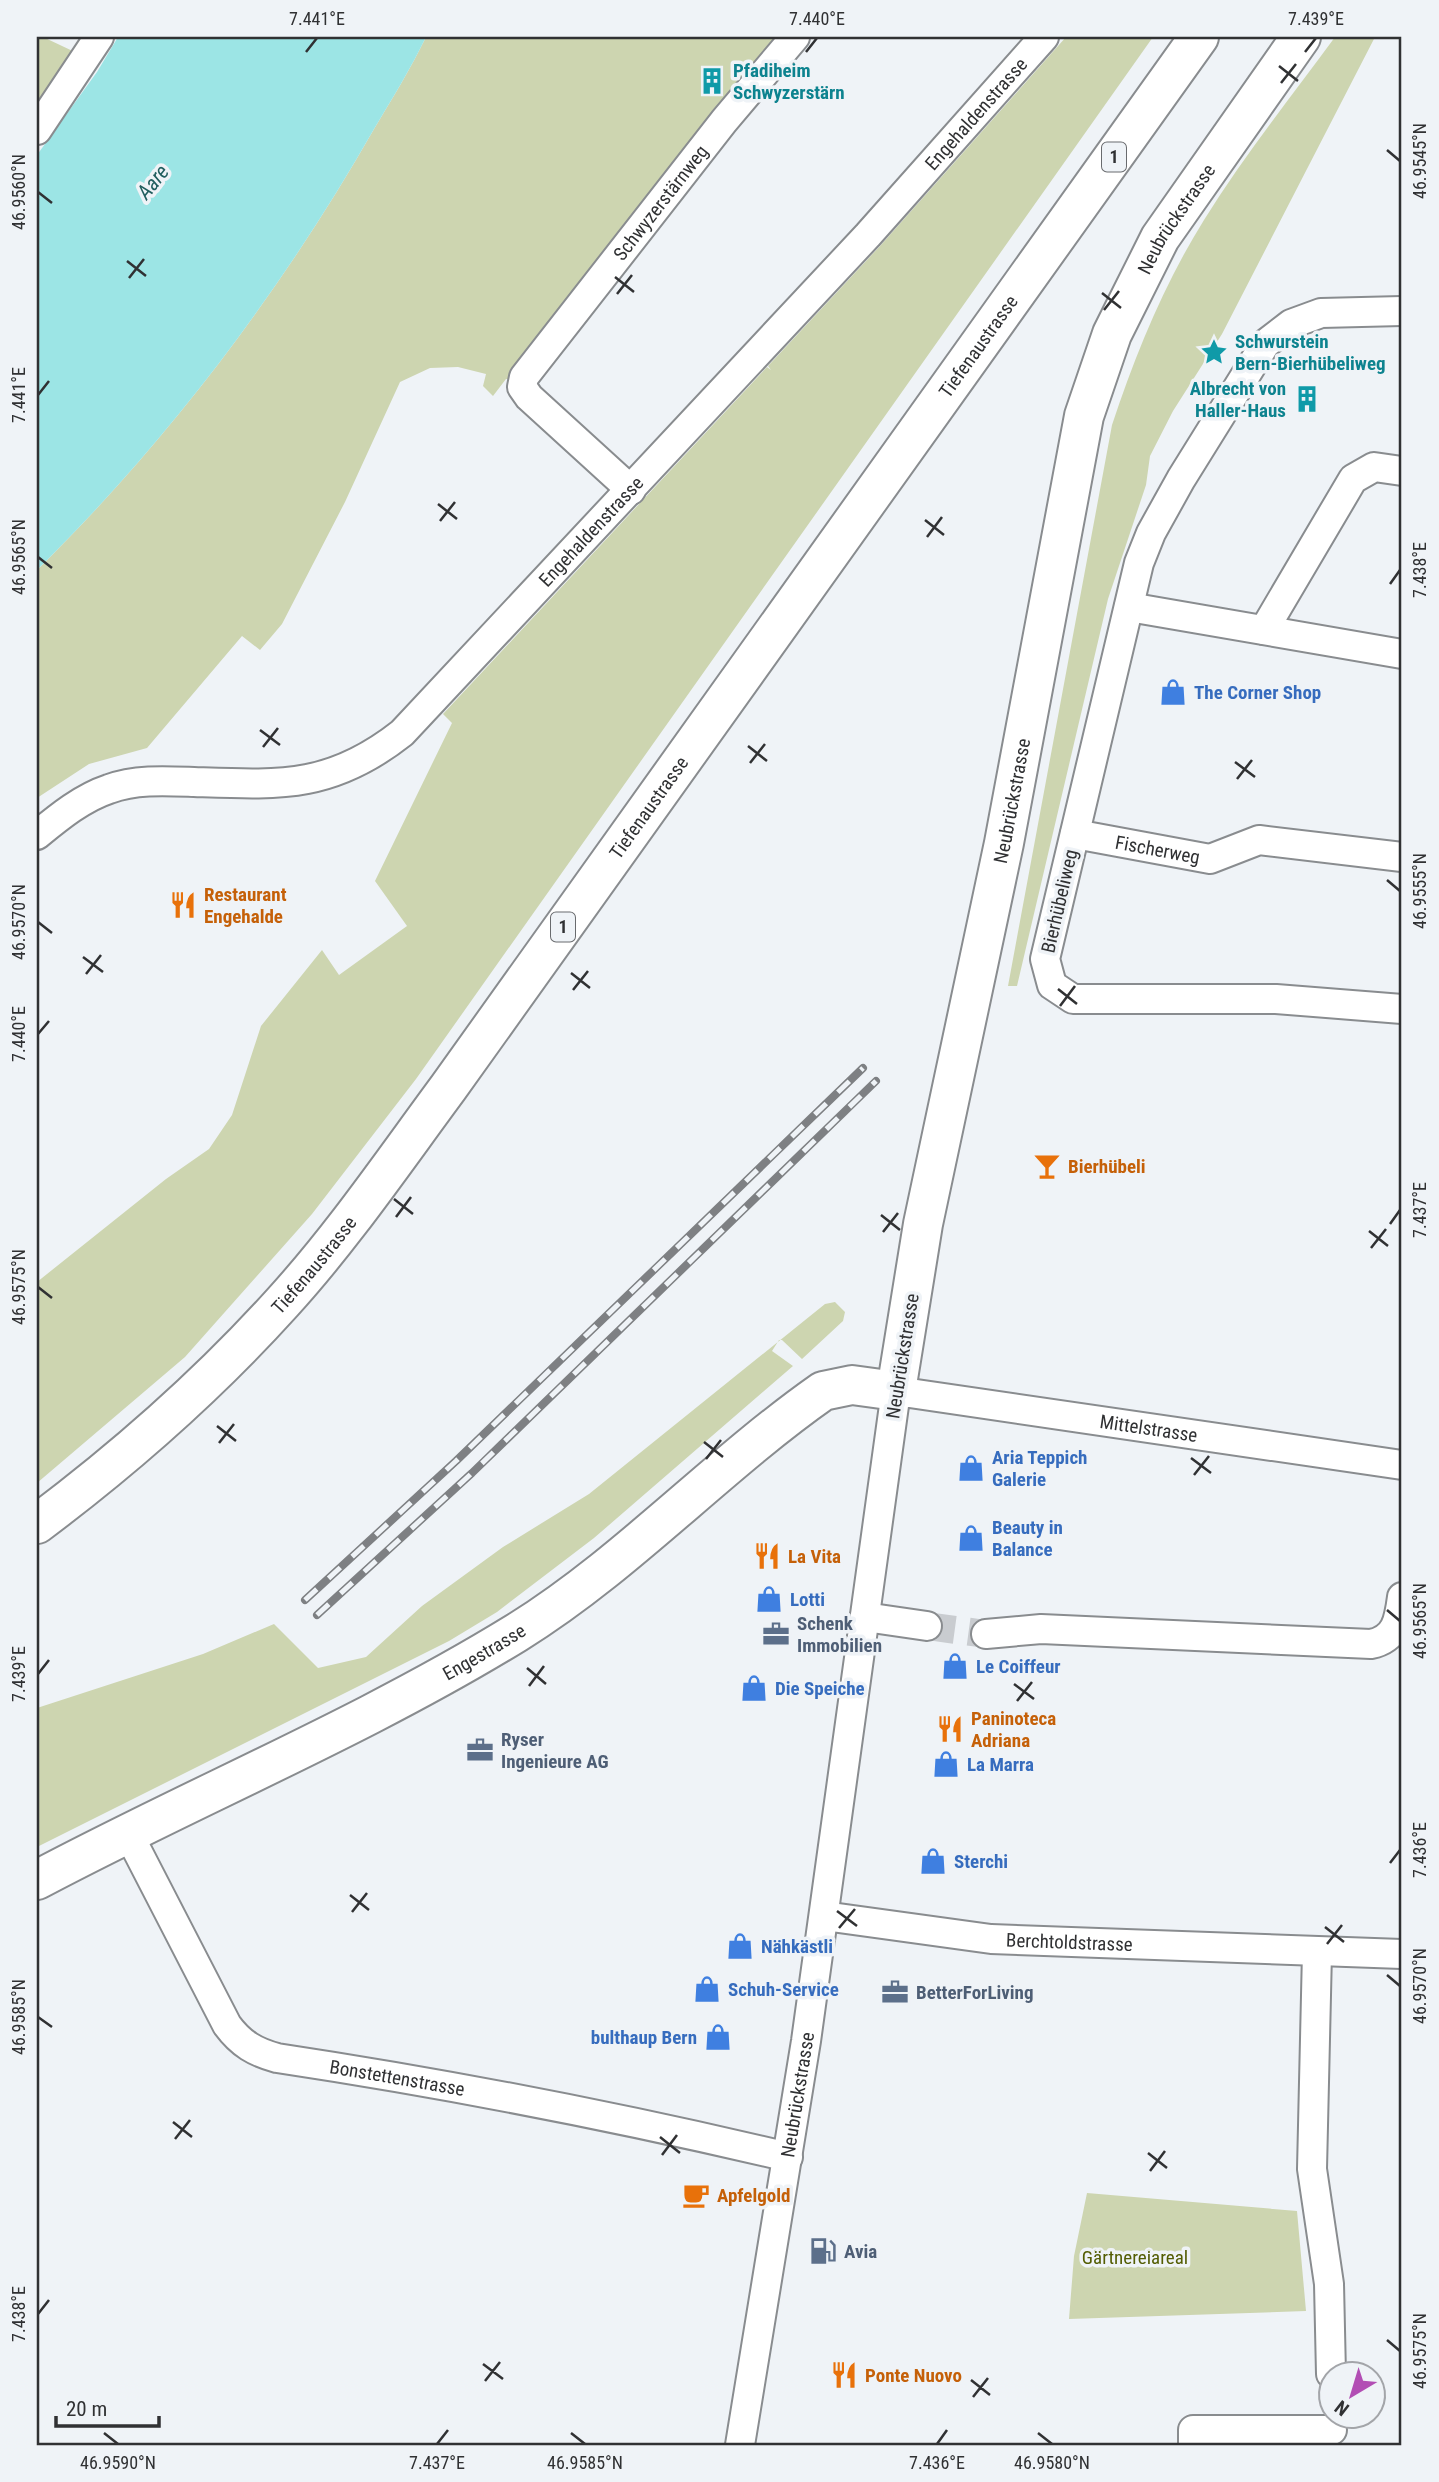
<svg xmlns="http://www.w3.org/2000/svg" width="1439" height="2482" font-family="'Roboto Condensed',sans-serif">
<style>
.green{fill:#cdd5b0}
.water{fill:#9ce5e5}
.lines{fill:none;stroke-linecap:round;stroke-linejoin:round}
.street-tunnel{stroke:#c9ccd0;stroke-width:28;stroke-dasharray:28 14;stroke-linecap:butt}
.street-casing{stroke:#898c8f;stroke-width:32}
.secondary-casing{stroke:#898c8f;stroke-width:42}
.primary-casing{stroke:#898c8f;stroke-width:42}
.street{stroke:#fff;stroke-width:28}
.secondary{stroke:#fff;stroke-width:38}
.primary{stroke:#fff;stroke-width:38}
.rail-casing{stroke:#7e8083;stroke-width:8}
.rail{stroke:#eff3f7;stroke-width:5;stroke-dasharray:16;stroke-linecap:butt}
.ticks{fill:none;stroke:#303133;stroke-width:2.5}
.labels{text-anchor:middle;stroke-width:7;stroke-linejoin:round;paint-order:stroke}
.shield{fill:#eff3f7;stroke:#696b6e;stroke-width:2}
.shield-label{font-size:18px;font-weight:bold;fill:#303133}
.culture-label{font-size:19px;font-weight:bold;fill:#0d838f;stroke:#eff3f7;text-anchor:start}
.street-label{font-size:19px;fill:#303133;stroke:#eff3f7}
.shop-label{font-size:19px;font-weight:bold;fill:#366cbe;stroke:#eff3f7;text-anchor:start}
.food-label{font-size:19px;font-weight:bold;fill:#c56008;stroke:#eff3f7;text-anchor:start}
.service-label{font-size:19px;font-weight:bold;fill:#4e5e75;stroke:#eff3f7;text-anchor:start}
.park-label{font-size:19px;fill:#535d03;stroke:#eff3f7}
.water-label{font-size:21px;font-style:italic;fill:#215e5e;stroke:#eff3f7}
.neatline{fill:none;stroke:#303133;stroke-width:2.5}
.ticks-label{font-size:18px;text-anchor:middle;fill:#303133}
</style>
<rect width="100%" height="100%" fill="#eff3f7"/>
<!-- green -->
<path class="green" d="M 37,37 L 43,37 L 79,54 L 37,118 Z
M 426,37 L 794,37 L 522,380 L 506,379 L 493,396 L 483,386 L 486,374 L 458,367 L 430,368 L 400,382 L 345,502 L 282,624 L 260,650 L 242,636 L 147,748 L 89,764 L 37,798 L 37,570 C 169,440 282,290 374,129 C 392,99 411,68 426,37 Z
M 1066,37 L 1153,37 L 416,1079 L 312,1214 L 185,1357 L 37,1483 L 37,1282 L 166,1179 L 209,1149 L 232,1115 L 261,1026 L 322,950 L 339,975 L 407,926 L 375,881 L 452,723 L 443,714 L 767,367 L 771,370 L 768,366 L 880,246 Z
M 1335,37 L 1375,37 L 1222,334 L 1173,411 L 1150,456 L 1146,485 L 1108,599 L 1017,986 L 1008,986 L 1112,425 C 1136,353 1164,284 1204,220 C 1243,157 1291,97 1335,37 Z
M 835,1302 L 845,1312 L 843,1321 L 802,1359 L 782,1340 L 779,1340 L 772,1351 L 793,1366 L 594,1538 L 497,1612 L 449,1641 L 37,1847 L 37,1708 L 203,1654 L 274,1624 L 318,1668 L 366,1657 L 422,1606 L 503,1547 L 589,1494 L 825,1304 Z
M 1087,2193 L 1297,2211 L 1306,2311 L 1069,2319 L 1074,2256 Z"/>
<!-- water -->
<path class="water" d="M 118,37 L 426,37 C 411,68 392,99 374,129 C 282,290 169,440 37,570 L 37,155 L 97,72 Z"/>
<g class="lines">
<!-- street-tunnel -->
<path class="street-tunnel" d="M 927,1626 L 986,1634"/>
<defs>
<g id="street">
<path d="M 37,130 L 99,37"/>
<path d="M 1402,311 L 1321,313 L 1291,324 L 1265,344 L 1181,479 L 1151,533 L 1139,563 L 1045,959 L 1052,985 L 1073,999 L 1276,999 L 1402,1009"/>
<path id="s1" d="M 631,490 L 529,397 L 522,387 L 524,377 L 724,121 L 795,37"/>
<path d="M 1129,607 L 1402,654"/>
<path d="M 1264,630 L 1353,479 L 1374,467 L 1402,471"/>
<path id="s2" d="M 1075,834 L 1210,859 L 1259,840 L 1402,857"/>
<path id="s3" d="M 37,835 C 59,817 82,798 109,789 C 136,779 167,781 194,782 C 280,785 331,789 402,733 L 868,235 L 1044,37"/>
<path d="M 865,1617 L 927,1626"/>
<path d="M 986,1634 L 1041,1629 L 1371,1644 C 1396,1639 1399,1620 1402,1597"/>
<path id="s4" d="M 128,1833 L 227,2025 C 241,2044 255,2052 277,2058 C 449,2084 619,2117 788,2157"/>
<path id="s5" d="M 824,1916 L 991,1939 L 1402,1954"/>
<path d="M 1317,1952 L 1312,2169 L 1329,2284 L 1331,2374"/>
<path id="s6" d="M 740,2445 L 806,2041 L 896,1391 L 1402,1465"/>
<path d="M 1193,2445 L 1193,2430 L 1332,2430"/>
</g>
<g id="secondary">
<path id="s7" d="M 37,1880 C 195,1796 363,1727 516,1633 C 626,1565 716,1466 823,1391 L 852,1385 L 896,1391 L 923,1224 L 1004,843 L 1084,416 L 1112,334 L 1160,238 L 1301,37"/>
</g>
<g id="primary">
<path id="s8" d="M 37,1524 C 125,1458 208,1385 282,1303 C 343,1236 394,1161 448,1088 L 1199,37"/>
</g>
</defs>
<!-- street casing -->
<use href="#street" class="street-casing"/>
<!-- secondary casing -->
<use href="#secondary" class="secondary-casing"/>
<!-- primary casing -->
<use href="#primary" class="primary-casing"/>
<!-- street -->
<use href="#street" class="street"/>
<!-- secondary -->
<use href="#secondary" class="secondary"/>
<!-- primary -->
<use href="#primary" class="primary"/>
<defs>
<path id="rail" d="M 305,1600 L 456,1461 L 863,1068
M 317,1615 L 472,1473 L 876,1081"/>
</defs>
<!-- rail casing -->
<use href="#rail" class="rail-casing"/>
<!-- rail -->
<use href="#rail" class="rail"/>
</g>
<!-- ticks -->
<path class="ticks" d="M 306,52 L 317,38M 806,52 L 817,38M 1305,52 L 1316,38M 1279,66 L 1298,81M 1281,83 L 1296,64M 1387,150 L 1400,161M 38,192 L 52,203M 127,261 L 146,276M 615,277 L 634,292M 129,278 L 144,259M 1102,293 L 1121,308M 617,294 L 632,275M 1104,310 L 1119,291M 38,395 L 49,381M 438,504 L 457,519M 925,520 L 944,535M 440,521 L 455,502M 927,537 L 942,517M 38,557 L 52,568M 1390,584 L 1400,570M 260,730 L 280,745M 748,746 L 767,761M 263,747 L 278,728M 1235,762 L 1255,777M 750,763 L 765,744M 1237,779 L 1252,760M 1387,880 L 1400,891M 38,922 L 52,933M 83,957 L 103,972M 571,973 L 590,988M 86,974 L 101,955M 1058,989 L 1077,1004M 573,990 L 588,971M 1060,1006 L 1075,986M 38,1034 L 49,1021M 394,1199 L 413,1214M 881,1215 L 900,1230M 396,1217 L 411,1197M 1390,1224 L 1400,1210M 1369,1231 L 1388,1246M 883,1232 L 898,1213M 1371,1248 L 1386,1229M 38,1287 L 52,1298M 217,1426 L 236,1441M 704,1442 L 723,1457M 219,1443 L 234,1424M 1191,1458 L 1211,1473M 706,1459 L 721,1440M 1194,1475 L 1209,1456M 1387,1610 L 1400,1621M 527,1668 L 546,1684M 38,1674 L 49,1660M 1014,1684 L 1034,1699M 529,1686 L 544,1666M 1017,1701 L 1032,1682M 1390,1863 L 1400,1850M 350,1895 L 369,1910M 837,1911 L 857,1926M 352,1912 L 367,1893M 1325,1927 L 1344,1942M 839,1928 L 855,1909M 1327,1944 L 1342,1925M 1387,1975 L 1400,1986M 38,2017 L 52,2027M 173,2122 L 192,2137M 660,2137 L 680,2153M 175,2139 L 190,2120M 1148,2153 L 1167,2168M 662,2155 L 677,2135M 1150,2171 L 1165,2151M 38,2314 L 49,2300M 1387,2340 L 1400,2351M 483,2364 L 503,2379M 971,2380 L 990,2395M 485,2381 L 500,2362M 973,2397 L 988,2378M 104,2433 L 118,2444M 571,2433 L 585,2444M 1038,2433 L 1052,2444M 437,2444 L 448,2430M 937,2444 L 947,2430"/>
<!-- icons -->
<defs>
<symbol id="building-bare" viewBox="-9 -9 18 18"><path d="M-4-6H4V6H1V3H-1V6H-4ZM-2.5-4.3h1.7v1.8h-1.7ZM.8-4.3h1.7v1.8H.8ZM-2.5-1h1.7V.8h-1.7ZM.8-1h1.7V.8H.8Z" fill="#0f9aa8" stroke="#eff3f7" stroke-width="2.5" paint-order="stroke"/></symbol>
<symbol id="sight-bare" viewBox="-9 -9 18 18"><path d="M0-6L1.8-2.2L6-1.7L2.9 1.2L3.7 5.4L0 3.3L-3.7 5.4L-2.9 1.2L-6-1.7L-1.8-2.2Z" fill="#0f9aa8" stroke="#eff3f7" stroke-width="2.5" paint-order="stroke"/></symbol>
<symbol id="shop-bare" viewBox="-9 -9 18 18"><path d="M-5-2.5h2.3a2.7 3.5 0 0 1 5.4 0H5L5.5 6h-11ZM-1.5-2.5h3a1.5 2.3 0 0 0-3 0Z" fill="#3f7fe0" stroke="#eff3f7" stroke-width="2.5" paint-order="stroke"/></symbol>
<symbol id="restaurant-bare" viewBox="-9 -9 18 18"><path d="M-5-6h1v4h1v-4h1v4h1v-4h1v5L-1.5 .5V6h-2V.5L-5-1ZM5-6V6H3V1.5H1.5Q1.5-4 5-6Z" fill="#e8710a" stroke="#eff3f7" stroke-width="2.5" paint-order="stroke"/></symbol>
<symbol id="bar-bare" viewBox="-9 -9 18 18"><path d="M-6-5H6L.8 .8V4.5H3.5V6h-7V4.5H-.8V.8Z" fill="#e8710a" stroke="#eff3f7" stroke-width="2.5" paint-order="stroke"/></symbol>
<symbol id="office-bare" viewBox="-9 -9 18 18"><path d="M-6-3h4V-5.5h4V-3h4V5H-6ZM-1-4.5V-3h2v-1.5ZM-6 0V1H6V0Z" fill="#5c6f8a" stroke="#eff3f7" stroke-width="2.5" paint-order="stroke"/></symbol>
<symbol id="cafe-bare" viewBox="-9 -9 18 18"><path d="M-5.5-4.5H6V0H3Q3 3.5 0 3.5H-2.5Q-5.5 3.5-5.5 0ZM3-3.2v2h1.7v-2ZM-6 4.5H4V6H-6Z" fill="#e8710a" stroke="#eff3f7" stroke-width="2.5" paint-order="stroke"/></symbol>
<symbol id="fuel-bare" viewBox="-9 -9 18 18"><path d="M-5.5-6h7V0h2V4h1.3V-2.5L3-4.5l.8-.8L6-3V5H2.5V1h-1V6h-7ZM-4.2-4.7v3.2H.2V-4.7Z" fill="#5c6f8a" stroke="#eff3f7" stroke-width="2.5" paint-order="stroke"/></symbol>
</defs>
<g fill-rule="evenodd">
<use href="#building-bare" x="693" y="62" width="38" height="38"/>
<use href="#sight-bare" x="1195" y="333" width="38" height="38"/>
<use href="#building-bare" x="1288" y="380" width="38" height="38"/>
<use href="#shop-bare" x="1154" y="673" width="38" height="38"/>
<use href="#restaurant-bare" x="164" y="886" width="38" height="38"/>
<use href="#bar-bare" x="1028" y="1147" width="38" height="38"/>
<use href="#shop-bare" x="952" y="1449" width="38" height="38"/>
<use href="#shop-bare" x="952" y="1519" width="38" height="38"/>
<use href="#restaurant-bare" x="748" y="1537" width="38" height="38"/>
<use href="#shop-bare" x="750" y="1580" width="38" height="38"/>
<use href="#office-bare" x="757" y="1615" width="38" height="38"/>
<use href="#shop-bare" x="936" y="1647" width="38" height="38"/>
<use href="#shop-bare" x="735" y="1669" width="38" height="38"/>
<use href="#restaurant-bare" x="931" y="1710" width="38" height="38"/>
<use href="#office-bare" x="461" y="1731" width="38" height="38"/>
<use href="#shop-bare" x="927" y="1745" width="38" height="38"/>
<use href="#shop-bare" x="914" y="1842" width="38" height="38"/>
<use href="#shop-bare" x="721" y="1927" width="38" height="38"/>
<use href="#shop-bare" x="688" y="1970" width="38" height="38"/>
<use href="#office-bare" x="876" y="1973" width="38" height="38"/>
<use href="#shop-bare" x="699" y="2018" width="38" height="38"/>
<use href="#cafe-bare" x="677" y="2176" width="38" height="38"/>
<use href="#fuel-bare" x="804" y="2232" width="38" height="38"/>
<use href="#restaurant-bare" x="825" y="2356" width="38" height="38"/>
</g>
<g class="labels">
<!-- shield labels -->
<g class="shield">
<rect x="1102" y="142.5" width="24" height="29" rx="5"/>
<rect x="551" y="912.5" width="24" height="29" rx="5"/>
</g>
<g class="shield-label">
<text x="1114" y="163">1</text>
<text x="563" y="933">1</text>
</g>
<!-- culture labels -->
<g class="culture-label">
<text x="733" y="77">Pfadiheim<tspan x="733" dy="22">Schwyzerstärn</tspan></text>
<text x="1235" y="348">Schwurstein<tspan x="1235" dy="22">Bern-Bierhübeliweg</tspan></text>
<text x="1286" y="395" text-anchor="end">Albrecht von<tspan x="1286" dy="22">Haller-Haus</tspan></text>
</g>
<!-- street labels -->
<g class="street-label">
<text dy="7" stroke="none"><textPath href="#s3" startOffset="1236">Engehaldenstrasse</textPath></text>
<text dy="7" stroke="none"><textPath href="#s1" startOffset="382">Schwyzerstärnweg</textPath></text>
<text dy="7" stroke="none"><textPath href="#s7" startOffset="2216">Neubrückstrasse</textPath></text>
<text dy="7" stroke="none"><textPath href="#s8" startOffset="1514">Tiefenaustrasse</textPath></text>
<text dy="7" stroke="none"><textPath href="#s3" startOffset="668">Engehaldenstrasse</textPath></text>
<text dy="7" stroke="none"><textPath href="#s7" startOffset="1606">Neubrückstrasse</textPath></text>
<text dy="7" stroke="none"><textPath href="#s8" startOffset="947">Tiefenaustrasse</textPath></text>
<text dy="7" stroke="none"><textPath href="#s2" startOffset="84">Fischerweg</textPath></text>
<text transform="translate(1059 901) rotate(-77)" y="7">Bierhübeliweg</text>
<text dy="7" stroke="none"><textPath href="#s8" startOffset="380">Tiefenaustrasse</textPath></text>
<text transform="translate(902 1356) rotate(-81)" y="7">Neubrückstrasse</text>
<text dy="7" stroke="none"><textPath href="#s6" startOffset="1321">Mittelstrasse</textPath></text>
<text dy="7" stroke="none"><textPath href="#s7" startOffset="502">Engestrasse</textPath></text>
<text dy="7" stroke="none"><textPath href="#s5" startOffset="247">Berchtoldstrasse</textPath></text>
<text dy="7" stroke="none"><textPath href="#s4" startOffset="399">Bonstettenstrasse</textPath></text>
<text dy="7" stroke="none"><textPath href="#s6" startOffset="355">Neubrückstrasse</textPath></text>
</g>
<!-- shop labels -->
<g class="shop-label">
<text x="1194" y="699">The Corner Shop</text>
<text x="992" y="1464">Aria Teppich<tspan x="992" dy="22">Galerie</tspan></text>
<text x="992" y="1534">Beauty in<tspan x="992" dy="22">Balance</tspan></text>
<text x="790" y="1606">Lotti</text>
<text x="976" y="1673">Le Coiffeur</text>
<text x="775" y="1695">Die Speiche</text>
<text x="967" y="1771">La Marra</text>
<text x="954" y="1868">Sterchi</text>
<text x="761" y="1953">Nähkästli</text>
<text x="728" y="1996">Schuh-Service</text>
<text x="697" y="2044" text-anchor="end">bulthaup Bern</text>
</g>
<!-- food labels -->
<g class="food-label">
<text x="204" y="901">Restaurant<tspan x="204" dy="22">Engehalde</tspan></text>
<text x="1068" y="1173">Bierhübeli</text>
<text x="788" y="1563">La Vita</text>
<text x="971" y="1725">Paninoteca<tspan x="971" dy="22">Adriana</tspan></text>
<text x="717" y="2202">Apfelgold</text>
<text x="865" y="2382">Ponte Nuovo</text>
</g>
<!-- service labels -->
<g class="service-label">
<text x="797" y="1630">Schenk<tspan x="797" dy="22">Immobilien</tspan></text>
<text x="501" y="1746">Ryser<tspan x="501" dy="22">Ingenieure AG</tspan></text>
<text x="916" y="1999">BetterForLiving</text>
<text x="844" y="2258">Avia</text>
</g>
<!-- park labels -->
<g class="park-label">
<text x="1135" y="2264">Gärtnereiareal</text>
</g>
<!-- water labels -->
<g class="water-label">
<text transform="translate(153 182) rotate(-51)" y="7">Aare</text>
</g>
</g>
<!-- border -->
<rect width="1439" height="2482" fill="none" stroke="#eff3f7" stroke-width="77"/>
<!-- north arrow -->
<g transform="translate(1352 2395) rotate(218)"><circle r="33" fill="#eff3f7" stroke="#a3a5a9" stroke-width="2"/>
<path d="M0-5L12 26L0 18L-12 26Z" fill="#b24eb4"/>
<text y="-10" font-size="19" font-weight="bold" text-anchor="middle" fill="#303133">N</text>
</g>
<!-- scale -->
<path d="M56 2416v10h103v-10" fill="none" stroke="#303133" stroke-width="3.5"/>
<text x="66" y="2416" font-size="21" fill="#303133" stroke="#eff3f7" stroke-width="5" paint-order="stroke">20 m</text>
<rect x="38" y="38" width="1362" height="2406" class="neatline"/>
<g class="ticks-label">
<text x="317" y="25">7.441°E</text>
<text x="817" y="25">7.440°E</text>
<text x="1316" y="25">7.439°E</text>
<text transform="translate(1420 161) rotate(-90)" y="6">46.9545°N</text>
<text transform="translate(19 192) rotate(-90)" y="6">46.9560°N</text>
<text transform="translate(19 395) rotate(-90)" y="6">7.441°E</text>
<text transform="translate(19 557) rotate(-90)" y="6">46.9565°N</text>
<text transform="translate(1420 570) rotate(-90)" y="6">7.438°E</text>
<text transform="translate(1420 891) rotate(-90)" y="6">46.9555°N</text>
<text transform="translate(19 922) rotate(-90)" y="6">46.9570°N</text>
<text transform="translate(19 1034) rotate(-90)" y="6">7.440°E</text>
<text transform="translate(1420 1210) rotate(-90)" y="6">7.437°E</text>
<text transform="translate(19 1287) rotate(-90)" y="6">46.9575°N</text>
<text transform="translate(1420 1621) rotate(-90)" y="6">46.9565°N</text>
<text transform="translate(19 1674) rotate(-90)" y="6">7.439°E</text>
<text transform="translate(1420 1850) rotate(-90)" y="6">7.436°E</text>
<text transform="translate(1420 1986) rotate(-90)" y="6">46.9570°N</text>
<text transform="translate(19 2017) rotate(-90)" y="6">46.9585°N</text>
<text transform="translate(19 2314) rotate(-90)" y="6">7.438°E</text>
<text transform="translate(1420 2351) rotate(-90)" y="6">46.9575°N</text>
<text x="118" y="2469">46.9590°N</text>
<text x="437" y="2469">7.437°E</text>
<text x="585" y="2469">46.9585°N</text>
<text x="937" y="2469">7.436°E</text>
<text x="1052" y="2469">46.9580°N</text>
</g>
</svg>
